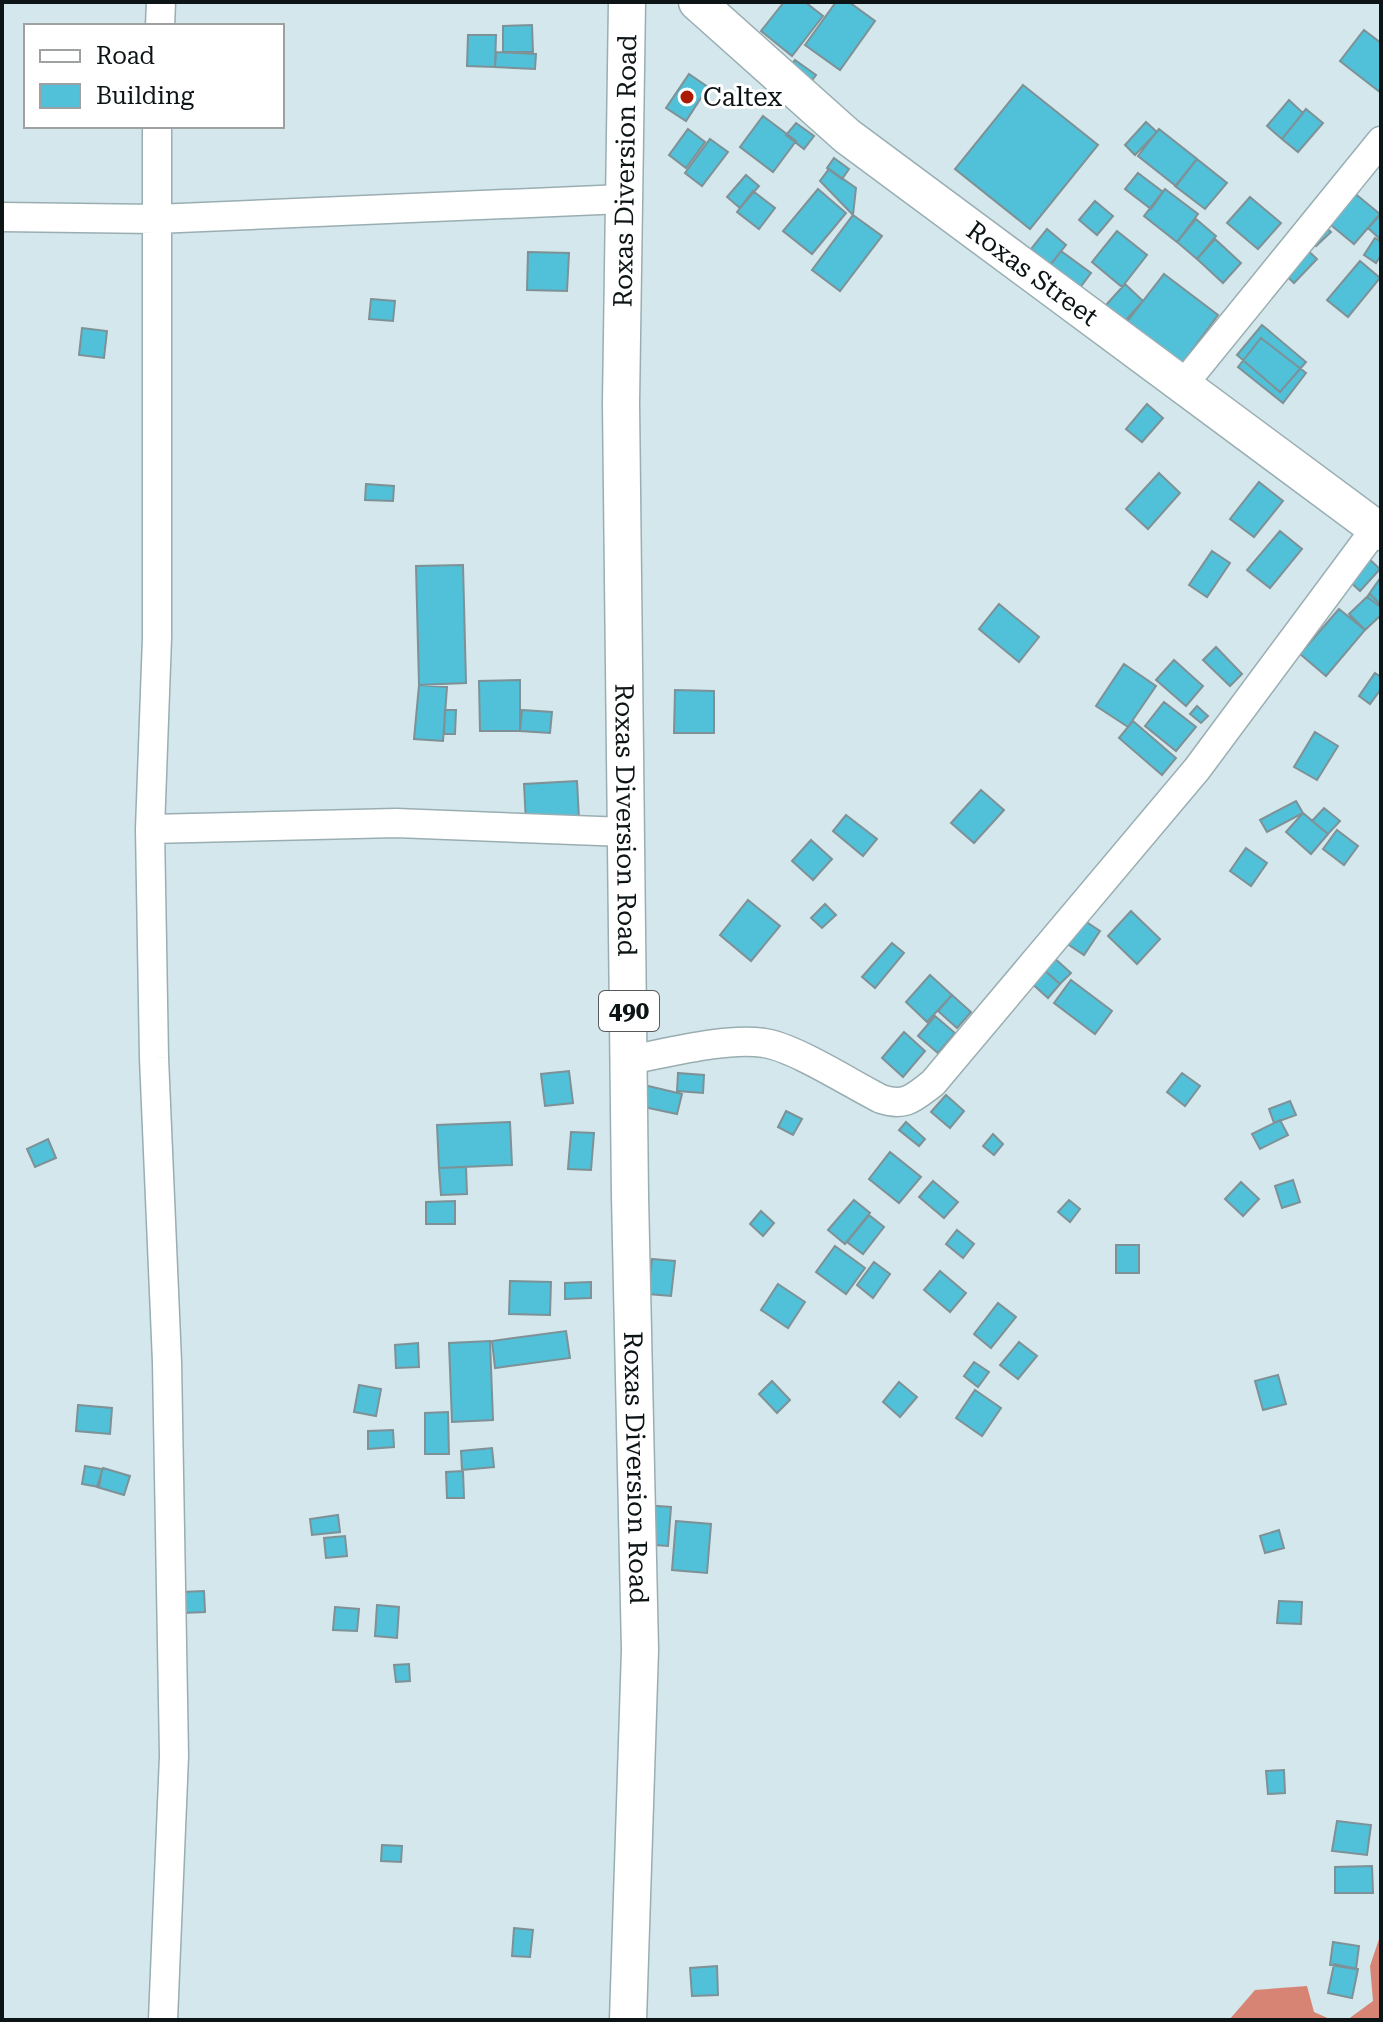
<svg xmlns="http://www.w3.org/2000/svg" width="1383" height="2022" font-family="'Roboto Serif',serif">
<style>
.water{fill:#d78474}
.building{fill:#50c1d8;stroke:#7e9196;stroke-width:2}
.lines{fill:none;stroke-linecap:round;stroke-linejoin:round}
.minor-casing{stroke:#9aaeb2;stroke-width:31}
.major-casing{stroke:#9aaeb2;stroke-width:39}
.minor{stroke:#fff;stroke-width:28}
.major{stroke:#fff;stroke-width:36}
.poi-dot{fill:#aa1a04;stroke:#fff;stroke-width:3}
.labels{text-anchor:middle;stroke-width:6;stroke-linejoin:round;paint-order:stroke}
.shield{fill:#fff;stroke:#565a5c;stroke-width:2}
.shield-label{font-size:24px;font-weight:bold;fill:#0d1416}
.poi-label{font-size:26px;fill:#0d1416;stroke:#fff;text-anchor:start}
.street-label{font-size:26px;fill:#0d1416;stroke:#fff}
</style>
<rect width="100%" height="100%" fill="#d3e7ec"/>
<!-- water -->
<path class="water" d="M 1381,1933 L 1381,2020 L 1347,2020 L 1373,2001 L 1370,1966 Z
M 1307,1986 L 1314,2012 L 1332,2020 L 1229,2020 L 1255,1990 Z"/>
<!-- building -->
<path class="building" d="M 784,2 L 805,2 L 823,16 L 792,56 L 761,31 Z
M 836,2 L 849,2 L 875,21 L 840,70 L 805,45 Z
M 532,25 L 533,52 L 503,52 L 503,26 Z
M 1364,30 L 1381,43 L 1381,93 L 1340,61 Z
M 468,35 L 496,35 L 495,67 L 467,66 Z
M 496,52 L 536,54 L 535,69 L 495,67 Z
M 795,60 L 816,75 L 804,91 L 783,76 Z
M 689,74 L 708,87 L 686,121 L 666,108 Z
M 1023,85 L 1098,145 L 1030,229 L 955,169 Z
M 1289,100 L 1303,113 L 1282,139 L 1267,126 Z
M 1306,109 L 1323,123 L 1298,152 L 1282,139 Z
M 763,116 L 796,141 L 773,172 L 740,147 Z
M 1146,122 L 1157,132 L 1135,155 L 1125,145 Z
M 796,123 L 814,136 L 804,149 L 786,135 Z
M 688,129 L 705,142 L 686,168 L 669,155 Z
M 1159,129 L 1197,159 L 1176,186 L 1138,156 Z
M 710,139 L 728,152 L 702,186 L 685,173 Z
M 834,158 L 849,169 L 842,179 L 827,168 Z
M 1197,159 L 1227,183 L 1205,209 L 1175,186 Z
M 829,169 L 856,188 L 853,215 L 820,181 Z
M 1138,173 L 1163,192 L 1151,209 L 1125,189 Z
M 746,175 L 759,186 L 740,208 L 727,197 Z
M 1347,187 L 1380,214 L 1354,244 L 1321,217 Z
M 818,189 L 846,213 L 812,254 L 783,231 Z
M 1165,189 L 1198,214 L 1177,242 L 1144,216 Z
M 753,191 L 775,208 L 759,229 L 737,212 Z
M 1250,197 L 1281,223 L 1258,249 L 1227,223 Z
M 1095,201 L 1113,216 L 1097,235 L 1079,220 Z
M 1381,214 L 1381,240 L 1368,228 Z
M 853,215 L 882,236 L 840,291 L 812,270 Z
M 1196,219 L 1216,236 L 1197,259 L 1177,242 Z
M 1320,222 L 1331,232 L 1316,246 L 1306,236 Z
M 1047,229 L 1066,245 L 1050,265 L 1031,249 Z
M 1117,231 L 1147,255 L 1122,287 L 1092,262 Z
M 1375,238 L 1381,242 L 1381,255 L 1376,263 L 1364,255 Z
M 1215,239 L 1241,263 L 1223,283 L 1197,259 Z
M 1303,246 L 1317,259 L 1294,283 L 1280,270 Z
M 1061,251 L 1091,273 L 1073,297 L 1043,275 Z
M 528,252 L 569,253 L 567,291 L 527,290 Z
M 1360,261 L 1380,278 L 1348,317 L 1327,300 Z
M 1164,274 L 1218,315 L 1178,369 L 1123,327 Z
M 1125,284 L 1143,301 L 1115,332 L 1097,315 Z
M 371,299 L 395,301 L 393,321 L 369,319 Z
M 1262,325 L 1306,362 L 1280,392 L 1237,355 Z
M 82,328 L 107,331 L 104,358 L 79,355 Z
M 1261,338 L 1306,373 L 1283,403 L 1238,367 Z
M 1147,404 L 1163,418 L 1142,442 L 1126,429 Z
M 1159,473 L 1180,493 L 1148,529 L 1126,509 Z
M 1259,482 L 1283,501 L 1254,537 L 1230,519 Z
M 366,484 L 394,486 L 393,501 L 365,500 Z
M 1280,531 L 1302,549 L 1270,588 L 1247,570 Z
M 1212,551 L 1230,563 L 1207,597 L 1189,585 Z
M 1368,558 L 1380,569 L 1360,591 L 1348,580 Z
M 463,565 L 466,683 L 419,685 L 416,566 Z
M 1381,577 L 1381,607 L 1367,597 Z
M 1370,594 L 1381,605 L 1381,615 L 1365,630 L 1349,614 Z
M 999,604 L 1039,637 L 1019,662 L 979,629 Z
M 1339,609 L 1365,630 L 1326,676 L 1300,654 Z
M 1216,647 L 1242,674 L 1230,686 L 1203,660 Z
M 1174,660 L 1203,686 L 1186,706 L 1156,680 Z
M 1124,664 L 1156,686 L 1128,727 L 1096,706 Z
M 1375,673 L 1381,677 L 1381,689 L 1370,704 L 1359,696 Z
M 520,680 L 520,731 L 480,731 L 479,681 Z
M 419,685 L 447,687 L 443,741 L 414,739 Z
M 675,690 L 714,691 L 714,733 L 674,733 Z
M 1164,702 L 1196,727 L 1176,751 L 1145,726 Z
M 1197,706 L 1208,716 L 1201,723 L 1190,714 Z
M 445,710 L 456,710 L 455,734 L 444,734 Z
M 522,710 L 552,712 L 550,733 L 520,731 Z
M 1133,721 L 1176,758 L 1162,775 L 1119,738 Z
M 1315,732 L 1338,746 L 1317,780 L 1294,767 Z
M 577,781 L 579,819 L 526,822 L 524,784 Z
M 981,790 L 1004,810 L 974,843 L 951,823 Z
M 1296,801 L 1303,813 L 1267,832 L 1260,820 Z
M 1324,808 L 1340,821 L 1328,834 L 1312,821 Z
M 1303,813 L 1328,834 L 1311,854 L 1286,832 Z
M 846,815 L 877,839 L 863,856 L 833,831 Z
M 1337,830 L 1358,846 L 1344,865 L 1323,849 Z
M 811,840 L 832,859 L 813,880 L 792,861 Z
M 1246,848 L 1267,863 L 1251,886 L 1230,871 Z
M 748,900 L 780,926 L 751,961 L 720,935 Z
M 825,904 L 836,915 L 822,928 L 811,918 Z
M 1131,911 L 1160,939 L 1137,964 L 1108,936 Z
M 1079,917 L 1100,931 L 1084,955 L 1063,941 Z
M 892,943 L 904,953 L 875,988 L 862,977 Z
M 1052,956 L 1071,973 L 1060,984 L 1042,968 Z
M 1042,968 L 1060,984 L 1048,998 L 1030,982 Z
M 930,975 L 952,995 L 927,1022 L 906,1002 Z
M 1071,980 L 1112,1011 L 1095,1034 L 1054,1003 Z
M 952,995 L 971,1012 L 957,1028 L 938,1011 Z
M 935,1016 L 955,1033 L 938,1053 L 918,1036 Z
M 904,1032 L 925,1051 L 903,1077 L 882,1058 Z
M 569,1071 L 573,1103 L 545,1106 L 541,1074 Z
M 678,1073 L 704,1075 L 703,1093 L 677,1091 Z
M 1182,1073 L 1200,1086 L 1185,1106 L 1167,1092 Z
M 644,1085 L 682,1094 L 677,1114 L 639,1106 Z
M 946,1095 L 964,1111 L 950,1128 L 931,1112 Z
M 1290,1101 L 1296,1115 L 1274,1123 L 1269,1109 Z
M 786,1111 L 802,1119 L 793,1135 L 778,1127 Z
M 1280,1120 L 1288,1135 L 1260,1149 L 1252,1134 Z
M 510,1122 L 512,1165 L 439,1168 L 437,1125 Z
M 906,1122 L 925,1139 L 919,1146 L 899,1130 Z
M 571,1132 L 594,1133 L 591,1170 L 568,1169 Z
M 993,1134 L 1003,1144 L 994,1155 L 983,1146 Z
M 48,1139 L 56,1158 L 35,1167 L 27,1149 Z
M 890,1152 L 921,1177 L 899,1203 L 869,1179 Z
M 466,1167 L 467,1194 L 441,1195 L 439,1168 Z
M 1293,1180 L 1300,1202 L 1282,1208 L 1275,1186 Z
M 933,1181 L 958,1202 L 944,1218 L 919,1197 Z
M 1241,1182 L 1259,1199 L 1243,1216 L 1225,1199 Z
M 854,1200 L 870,1213 L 845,1244 L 828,1230 Z
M 1069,1200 L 1080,1209 L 1070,1222 L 1058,1212 Z
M 455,1201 L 455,1224 L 426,1224 L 426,1202 Z
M 761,1211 L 774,1223 L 763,1236 L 750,1224 Z
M 869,1215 L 884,1227 L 863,1254 L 847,1242 Z
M 957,1230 L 974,1244 L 963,1258 L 946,1244 Z
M 1116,1245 L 1139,1245 L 1139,1273 L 1116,1273 Z
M 835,1246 L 865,1268 L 846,1294 L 816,1272 Z
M 652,1259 L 675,1261 L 671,1296 L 648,1294 Z
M 874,1262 L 890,1274 L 873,1298 L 857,1285 Z
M 940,1271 L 966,1293 L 950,1312 L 924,1290 Z
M 510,1281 L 551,1282 L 550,1315 L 509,1314 Z
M 591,1282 L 591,1298 L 565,1299 L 565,1283 Z
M 778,1284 L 805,1302 L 788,1328 L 761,1310 Z
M 998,1303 L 1016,1317 L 991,1348 L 974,1334 Z
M 566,1331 L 570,1358 L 495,1368 L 492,1341 Z
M 490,1341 L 493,1420 L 452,1422 L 449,1343 Z
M 1019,1342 L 1037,1356 L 1018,1379 L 1000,1365 Z
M 418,1343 L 419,1367 L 396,1368 L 395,1345 Z
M 974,1362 L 989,1372 L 978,1387 L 964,1376 Z
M 1278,1375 L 1286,1404 L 1263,1410 L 1255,1381 Z
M 772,1381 L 790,1400 L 777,1413 L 759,1394 Z
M 899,1382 L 917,1397 L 900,1417 L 883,1402 Z
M 359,1385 L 381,1389 L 376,1416 L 354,1412 Z
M 975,1390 L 1001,1408 L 982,1436 L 956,1418 Z
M 78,1405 L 112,1408 L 110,1434 L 76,1431 Z
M 448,1412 L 449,1454 L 425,1454 L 425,1413 Z
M 393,1430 L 394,1447 L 368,1449 L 368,1431 Z
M 492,1448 L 494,1467 L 462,1470 L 461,1451 Z
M 85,1466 L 102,1469 L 99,1487 L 82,1484 Z
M 103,1468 L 130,1476 L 124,1495 L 97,1487 Z
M 463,1471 L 464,1498 L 447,1498 L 446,1472 Z
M 643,1505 L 671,1507 L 668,1546 L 640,1544 Z
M 338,1515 L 340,1532 L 312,1535 L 310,1519 Z
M 676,1521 L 711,1524 L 707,1573 L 672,1570 Z
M 1279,1530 L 1284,1548 L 1265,1553 L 1260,1536 Z
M 345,1536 L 347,1556 L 326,1558 L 324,1538 Z
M 204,1591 L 205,1612 L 183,1613 L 182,1592 Z
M 1279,1601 L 1302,1602 L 1301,1624 L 1277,1623 Z
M 377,1605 L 399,1607 L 397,1638 L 375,1636 Z
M 335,1607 L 359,1609 L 357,1631 L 333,1630 Z
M 409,1664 L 410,1681 L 396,1682 L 394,1665 Z
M 1284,1770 L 1285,1793 L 1268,1794 L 1266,1771 Z
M 1337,1821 L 1371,1825 L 1367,1855 L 1332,1851 Z
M 382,1845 L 402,1846 L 401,1862 L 381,1861 Z
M 1372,1866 L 1373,1893 L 1335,1893 L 1335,1867 Z
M 514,1928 L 533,1930 L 530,1957 L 512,1956 Z
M 1333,1942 L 1359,1946 L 1356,1969 L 1330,1965 Z
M 1334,1964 L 1358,1969 L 1352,1998 L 1328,1993 Z
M 717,1966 L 718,1995 L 692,1996 L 690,1968 Z"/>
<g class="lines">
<defs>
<path id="minor" d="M 160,26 L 161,2
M 157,126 L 157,638 L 150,829 L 154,1058 L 167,1362 L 174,1756 L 163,2020
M 2,217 L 156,219 L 623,199
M 1182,386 L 1381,141
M 150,829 L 396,823 L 625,832
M 629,1060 C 667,1053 727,1037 764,1043 C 794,1047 851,1084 881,1099 C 906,1107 913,1098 933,1083 L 1197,769 L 1376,528"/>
<g id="major">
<path id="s1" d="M 627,2 L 621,403 L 630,1196 L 640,1650 L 628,2020"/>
<path id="s2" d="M 697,2 L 847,136 L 1381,532"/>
</g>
</defs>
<!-- minor casing -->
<use href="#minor" class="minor-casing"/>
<!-- major casing -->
<use href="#major" class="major-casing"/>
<!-- minor -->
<use href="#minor" class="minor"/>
<!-- major -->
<use href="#major" class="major"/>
</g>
<!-- markers -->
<circle class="poi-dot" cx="687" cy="97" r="8"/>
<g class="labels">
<!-- shield labels -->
<rect class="shield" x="599" y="991" width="60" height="40" rx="6"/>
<g class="shield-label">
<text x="629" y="1019">490</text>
</g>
<!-- poi labels -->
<g class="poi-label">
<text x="703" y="106">Caltex</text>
</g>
<!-- street labels -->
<g class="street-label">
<text transform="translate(625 171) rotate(-89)" y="9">Roxas Diversion Road</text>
<text dy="9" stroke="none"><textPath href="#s2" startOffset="432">Roxas Street</textPath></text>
<text dy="9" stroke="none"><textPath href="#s1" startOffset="818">Roxas Diversion Road</textPath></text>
<text dy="9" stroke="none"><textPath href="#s1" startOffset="1466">Roxas Diversion Road</textPath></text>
</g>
</g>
<!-- border -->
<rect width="1383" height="2022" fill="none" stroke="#0d1416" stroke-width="8"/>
<!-- legend -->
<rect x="24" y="24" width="260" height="104" fill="#ffffff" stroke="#9ea1a2" stroke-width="2"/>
<rect x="40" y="50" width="40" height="12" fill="#ffffff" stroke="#9ea1a2" stroke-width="2"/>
<text x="96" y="64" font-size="24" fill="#0d1416">Road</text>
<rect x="40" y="84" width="40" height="24" fill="#50c1d8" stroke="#9ea1a2" stroke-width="2"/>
<text x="96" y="104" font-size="24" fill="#0d1416">Building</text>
</svg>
